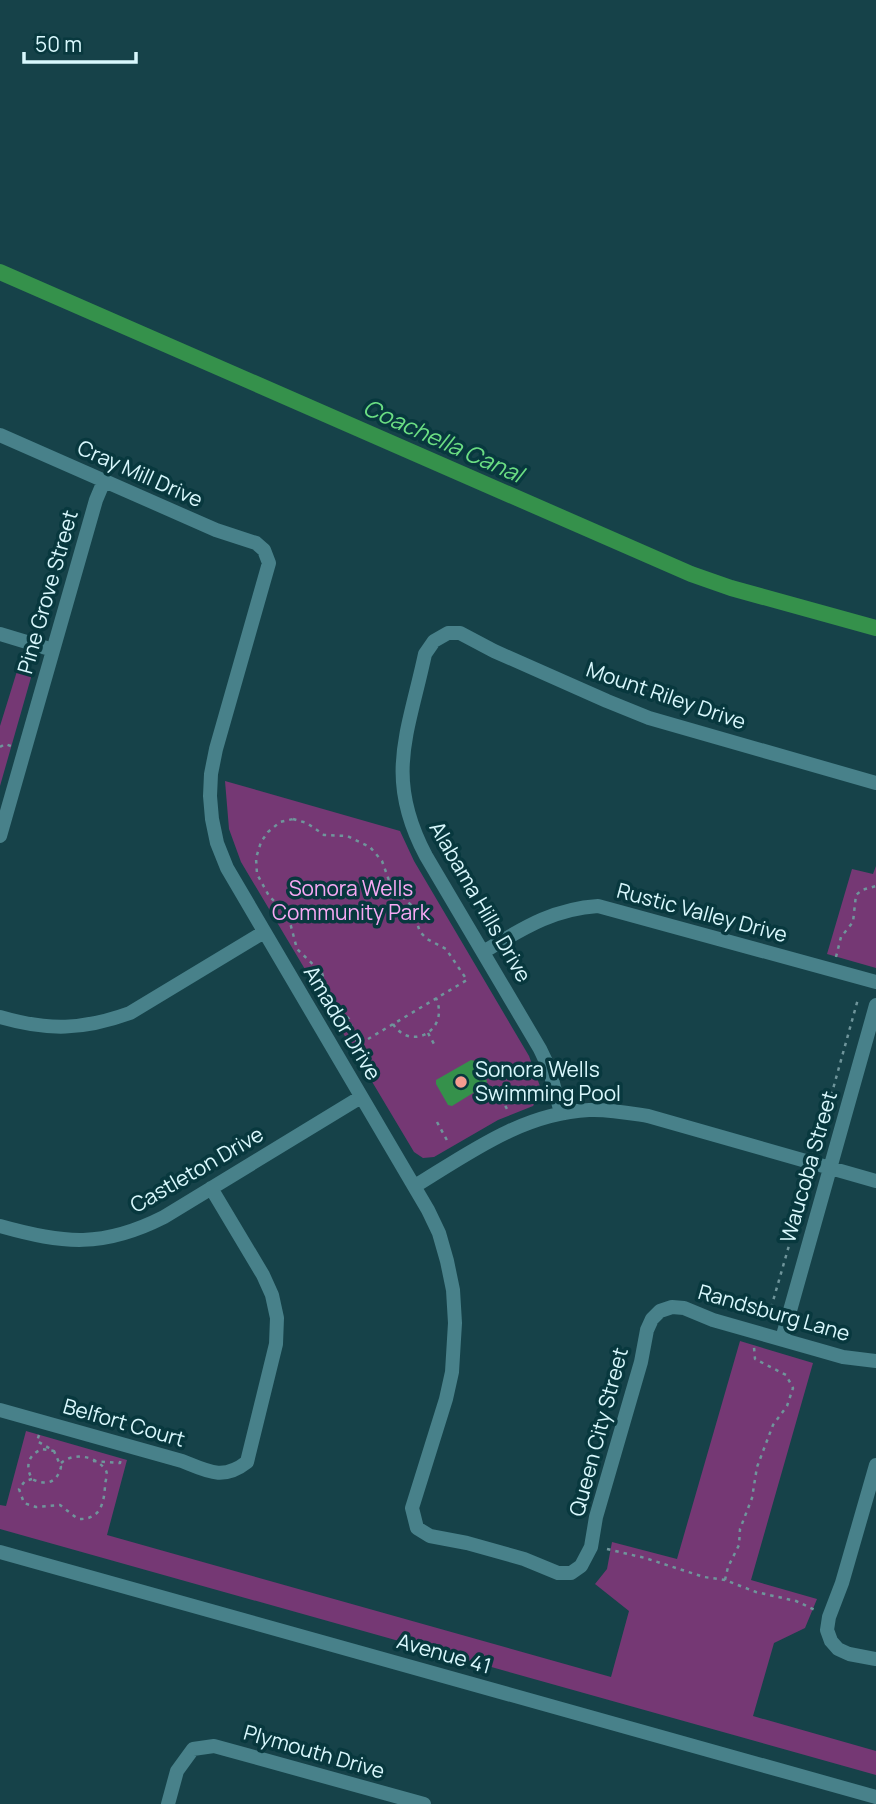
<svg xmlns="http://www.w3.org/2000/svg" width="876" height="1804" font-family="Manrope,sans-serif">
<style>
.green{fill:#753874}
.water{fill:#35914b}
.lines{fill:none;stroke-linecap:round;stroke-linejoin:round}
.canal{stroke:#35914b;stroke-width:16}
.path{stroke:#6f959b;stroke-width:2.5;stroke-dasharray:3.5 5;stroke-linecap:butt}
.street{stroke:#48818a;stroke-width:14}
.poi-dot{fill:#f59c90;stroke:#08383e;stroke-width:2.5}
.labels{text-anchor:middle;stroke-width:7;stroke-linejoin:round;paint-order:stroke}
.street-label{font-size:21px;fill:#d9f8fd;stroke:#08383e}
.park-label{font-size:21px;fill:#f8a9f4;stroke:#08383e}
.poi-label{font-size:21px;fill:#d9f8fd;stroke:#08383e;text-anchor:start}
.water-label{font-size:23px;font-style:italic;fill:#6bde83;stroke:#08383e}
</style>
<rect width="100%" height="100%" fill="#164249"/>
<!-- green -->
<path class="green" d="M 22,655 L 29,663 L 32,674 L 0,786 L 0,726 Z
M 225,781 L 400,831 L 414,861 L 529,1056 L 541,1089 L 540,1095 L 533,1106 L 498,1120 L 434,1157 L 423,1158 L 414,1152 L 241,862 L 229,829 Z
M 876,866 L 876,968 L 827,954 L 852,869 L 873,874 Z
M 740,1341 L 813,1363 L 751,1580 L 817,1599 L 805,1628 L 774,1643 L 753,1716 L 876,1751 L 876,1775 L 0,1529 L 0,1505 L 6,1506 L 26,1431 L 127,1460 L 107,1535 L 611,1677 L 629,1611 L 595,1584 L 607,1569 L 612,1542 L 677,1559 Z"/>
<!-- water -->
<path class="water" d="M 471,1060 L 475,1061 L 487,1081 L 486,1085 L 452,1106 L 448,1105 L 436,1084 L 436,1080 Z"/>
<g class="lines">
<!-- canal -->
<path class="canal" d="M 0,272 L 691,574 L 731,588 L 876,628"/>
<!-- path -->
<path class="path" d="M 0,747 L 5,744 L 11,746
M 293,819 L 307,823 L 324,835 L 347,836 L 370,847 L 382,861 L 391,886 L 411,905 L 420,932 L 427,939 L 446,949 L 467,980 L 358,1045 L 349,1019 L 329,996 L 322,973 L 297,949 L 288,915 L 269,896 L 257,874 L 256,858 L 261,842 L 268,832 L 280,822 Z
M 836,957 L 841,937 L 853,922 L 856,895 L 862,890 L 876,886
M 393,1024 C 411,1052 450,1030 436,998
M 428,1033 L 434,1044
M 497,1091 L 507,1109
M 437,1122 L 449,1144
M 808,1143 L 818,1143 L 858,999
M 760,1314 L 769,1315 L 807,1183 L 798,1177
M 39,1435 L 37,1441 L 54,1451 L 61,1467 C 57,1483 46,1486 32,1479 C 25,1466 28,1455 42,1449 L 54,1451
M 93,1461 L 120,1463 L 121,1458
M 32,1479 L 25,1481 L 19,1489 L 24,1503 L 36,1507 L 60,1505 L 78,1519 C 100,1520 104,1504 105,1486 C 105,1480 109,1474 105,1469 C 95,1456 74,1452 61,1463
M 607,1549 L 645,1558 L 704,1577 L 725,1580 L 756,1592 L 796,1601 L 817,1611
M 725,1580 L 728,1567 L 739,1545 L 740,1529 L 752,1498 L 757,1467 L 773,1425 L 787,1406 L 793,1388 L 786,1375 L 755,1359 L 754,1347"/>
<!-- street -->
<path class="street" d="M 0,435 L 216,530 L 256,543 L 264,550 L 269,563 L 216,749 L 211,774 L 210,796 L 212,819 L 217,843 L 227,868 L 428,1210 L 439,1233 L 447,1261 L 453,1290 L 455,1323 L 452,1372 L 446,1399 L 412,1508 L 417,1528 L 430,1536 L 467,1543 L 524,1559 L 558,1573 L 571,1573 L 581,1566 L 591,1547 L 596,1517 L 641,1362 L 647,1330 L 652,1319 L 660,1311 L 672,1307 L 684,1308 L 713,1320 L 815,1349 L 843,1357 L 876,1361
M 0,634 L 53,650
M 0,836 L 96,500 L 104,481
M 483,952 C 522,929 552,909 598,906 L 876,982
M 0,1017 C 48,1031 83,1030 130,1013 L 264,932
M 561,1113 L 549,1068 L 540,1049 L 426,856 C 384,777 408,734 425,654 L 434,641 L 448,633 L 460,633 L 494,651 L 607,701 L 649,718 L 876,783
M 415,1186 C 469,1153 523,1113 589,1110 C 609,1109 629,1113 648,1116 L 876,1181
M 0,1226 C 64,1244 103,1248 164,1217 L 361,1097
M 782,1339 L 876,1005
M 0,1410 L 182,1461 C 207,1471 223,1481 247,1462 L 276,1344 L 277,1318 L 272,1295 L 263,1275 L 211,1188
M 876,1465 L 842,1583 L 829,1617 L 827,1630 L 831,1641 L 838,1649 L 849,1654 L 876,1659
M 0,1552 L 876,1797
M 168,1804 L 177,1771 L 193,1749 L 214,1746 L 424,1804"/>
</g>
<!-- markers -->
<circle class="poi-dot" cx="461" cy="1082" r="7"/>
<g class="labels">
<!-- street labels -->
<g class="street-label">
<text transform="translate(140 474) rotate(24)" y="7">Cray Mill Drive</text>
<text transform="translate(48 592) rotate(-74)" y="7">Pine Grove Street</text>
<text transform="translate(666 696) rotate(19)" y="7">Mount Riley Drive</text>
<text transform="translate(480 902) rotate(60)" y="7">Alabama Hills Drive</text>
<text transform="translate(702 913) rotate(15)" y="7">Rustic Valley Drive</text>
<text transform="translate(342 1023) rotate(59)" y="7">Amador Drive</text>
<text transform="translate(809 1167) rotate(-74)" y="7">Waucoba Street</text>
<text transform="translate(197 1170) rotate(-30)" y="7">Castleton Drive</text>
<text transform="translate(774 1313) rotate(16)" y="7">Randsburg Lane</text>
<text transform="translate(124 1423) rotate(16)" y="7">Belfort Court</text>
<text transform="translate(599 1432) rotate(-75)" y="7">Queen City Street</text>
<text transform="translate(444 1654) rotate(16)" y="7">Avenue 41</text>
<text transform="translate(314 1752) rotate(16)" y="7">Plymouth Drive</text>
</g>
<!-- park labels -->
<g class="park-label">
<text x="351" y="896">Sonora Wells<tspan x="351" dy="24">Community Park</tspan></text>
</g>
<!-- poi labels -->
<g class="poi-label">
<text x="475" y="1077">Sonora Wells<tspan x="475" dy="24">Swimming Pool</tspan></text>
</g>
<!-- water labels -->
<g class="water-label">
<text transform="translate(443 441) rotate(24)" y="8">Coachella Canal</text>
</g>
</g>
<!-- scale -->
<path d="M24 52v10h112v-10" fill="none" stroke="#d9f8fd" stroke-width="3.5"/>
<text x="35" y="52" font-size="21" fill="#d9f8fd" stroke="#08383e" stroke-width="5" paint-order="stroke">50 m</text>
</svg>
